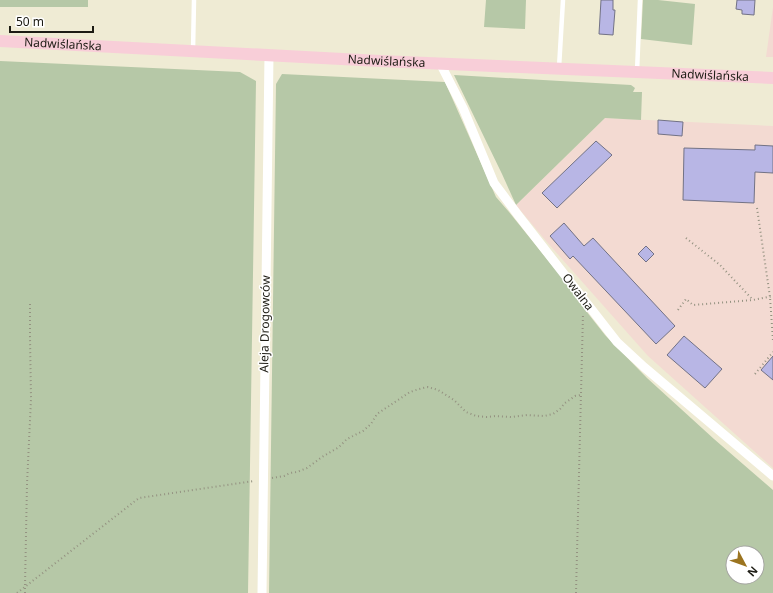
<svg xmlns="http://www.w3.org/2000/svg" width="773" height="593" font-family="'Noto Sans',sans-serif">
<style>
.commercial{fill:#f3dad2}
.green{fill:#b6c8a7;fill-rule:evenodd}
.building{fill:#b8b6e5;stroke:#727285}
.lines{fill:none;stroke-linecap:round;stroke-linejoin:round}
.path{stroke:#949281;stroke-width:2;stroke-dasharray:1 3;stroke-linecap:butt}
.service{stroke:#fff;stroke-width:4.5}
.minor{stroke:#fff;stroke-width:9}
.secondary{stroke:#f8ced8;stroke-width:12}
.labels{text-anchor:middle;stroke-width:3;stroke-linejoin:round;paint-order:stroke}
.street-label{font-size:12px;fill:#1c1b13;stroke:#fff}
</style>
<rect width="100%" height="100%" fill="#efebd4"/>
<!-- commercial -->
<path class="commercial" d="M 773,7 L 773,57 L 766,57 Z
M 605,118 L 773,126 L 773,468 L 648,356 L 546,241 L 516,205 Z"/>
<!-- green -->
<path class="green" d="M 0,0 L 88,0 L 88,7 L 0,7 Z
M 486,0 L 526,0 L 525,29 L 484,27 Z
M 643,0 L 658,0 L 695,4 L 692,45 L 641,39 Z
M 0,61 L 240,72 L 256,81 L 248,593 L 0,593 Z
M 282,74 L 445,82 L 496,197 L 509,212 L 568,285 L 579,302 L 605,335 L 647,378 L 714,439 L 773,490 L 773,593 L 269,593 L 276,84 ZM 733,553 L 757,553 L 757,577 L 733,577 Z
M 454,75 L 631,85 L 635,88 L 633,92 L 642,92 L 641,120 L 605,118 L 516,205 L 502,174 Z"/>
<!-- building -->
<path class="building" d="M 601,0 L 613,0 L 613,10 L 615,10 L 613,35 L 599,34 Z
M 737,0 L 755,0 L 754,15 L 742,14 L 742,10 L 736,9 Z
M 658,120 L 683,122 L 682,136 L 658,134 Z
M 596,141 L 612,155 L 557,208 L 542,193 Z
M 755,145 L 773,146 L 773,173 L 755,172 L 754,203 L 683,200 L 684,148 L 755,150 Z
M 564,223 L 584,246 L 593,238 L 675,326 L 656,344 L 573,256 L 570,259 L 550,236 Z
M 646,246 L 654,254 L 646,262 L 638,254 Z
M 684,336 L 722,369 L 705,388 L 667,355 Z
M 773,356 L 773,380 L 761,370 Z"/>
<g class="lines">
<!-- path -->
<path class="path" d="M 757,208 L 770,297 L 773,341
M 686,238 L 720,265 L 753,300
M 678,310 L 686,299 L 693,305 L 753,300 L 773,296
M 755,374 L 773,352
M 272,478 L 284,476 L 290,473 L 297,472 L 307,468 L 322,457 L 339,447 L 347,439 L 363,431 L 371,424 L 377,414 L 410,392 L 419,389 L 428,387 L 438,390 L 454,400 L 466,412 L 476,416 L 487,417 L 496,416 L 511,417 L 527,415 L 544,416 L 553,414 L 560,409 L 565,403 L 575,396 L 581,395
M 17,593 L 139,498 L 254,481
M 25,593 L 25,586 L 27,484 L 31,399 L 30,337 L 30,304
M 576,593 L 583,314"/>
<!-- service -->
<path class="service" d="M 193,51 L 194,0
M 559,68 L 563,0
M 637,72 L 640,0"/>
<!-- minor -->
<path class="minor" d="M 440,63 L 463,108 L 494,183 L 518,215 L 617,342 L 644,367 L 773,476
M 262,593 L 269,55"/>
<!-- secondary -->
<path class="secondary" id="s1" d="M 0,41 L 380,61 L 773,78"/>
</g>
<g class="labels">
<!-- street labels -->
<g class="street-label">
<text dy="4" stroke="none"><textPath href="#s1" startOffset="63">Nadwiślańska</textPath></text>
<text dy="4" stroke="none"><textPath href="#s1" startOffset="387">Nadwiślańska</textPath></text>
<text dy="4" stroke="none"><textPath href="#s1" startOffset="711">Nadwiślańska</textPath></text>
<text transform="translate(578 292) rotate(52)" y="4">Owalna</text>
<text transform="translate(265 324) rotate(-89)" y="4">Aleja Drogowców</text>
</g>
</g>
<!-- north arrow -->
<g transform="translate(745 565) rotate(131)"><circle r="19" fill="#ffffff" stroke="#a4a4a1"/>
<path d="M0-3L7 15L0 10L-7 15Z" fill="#9b7420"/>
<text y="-6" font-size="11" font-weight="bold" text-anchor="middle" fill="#1c1b13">N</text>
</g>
<!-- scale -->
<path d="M10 26v6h83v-6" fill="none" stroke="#1c1b13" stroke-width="2"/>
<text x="16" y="26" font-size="12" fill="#1c1b13" stroke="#ffffff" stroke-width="3" paint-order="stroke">50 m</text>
</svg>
